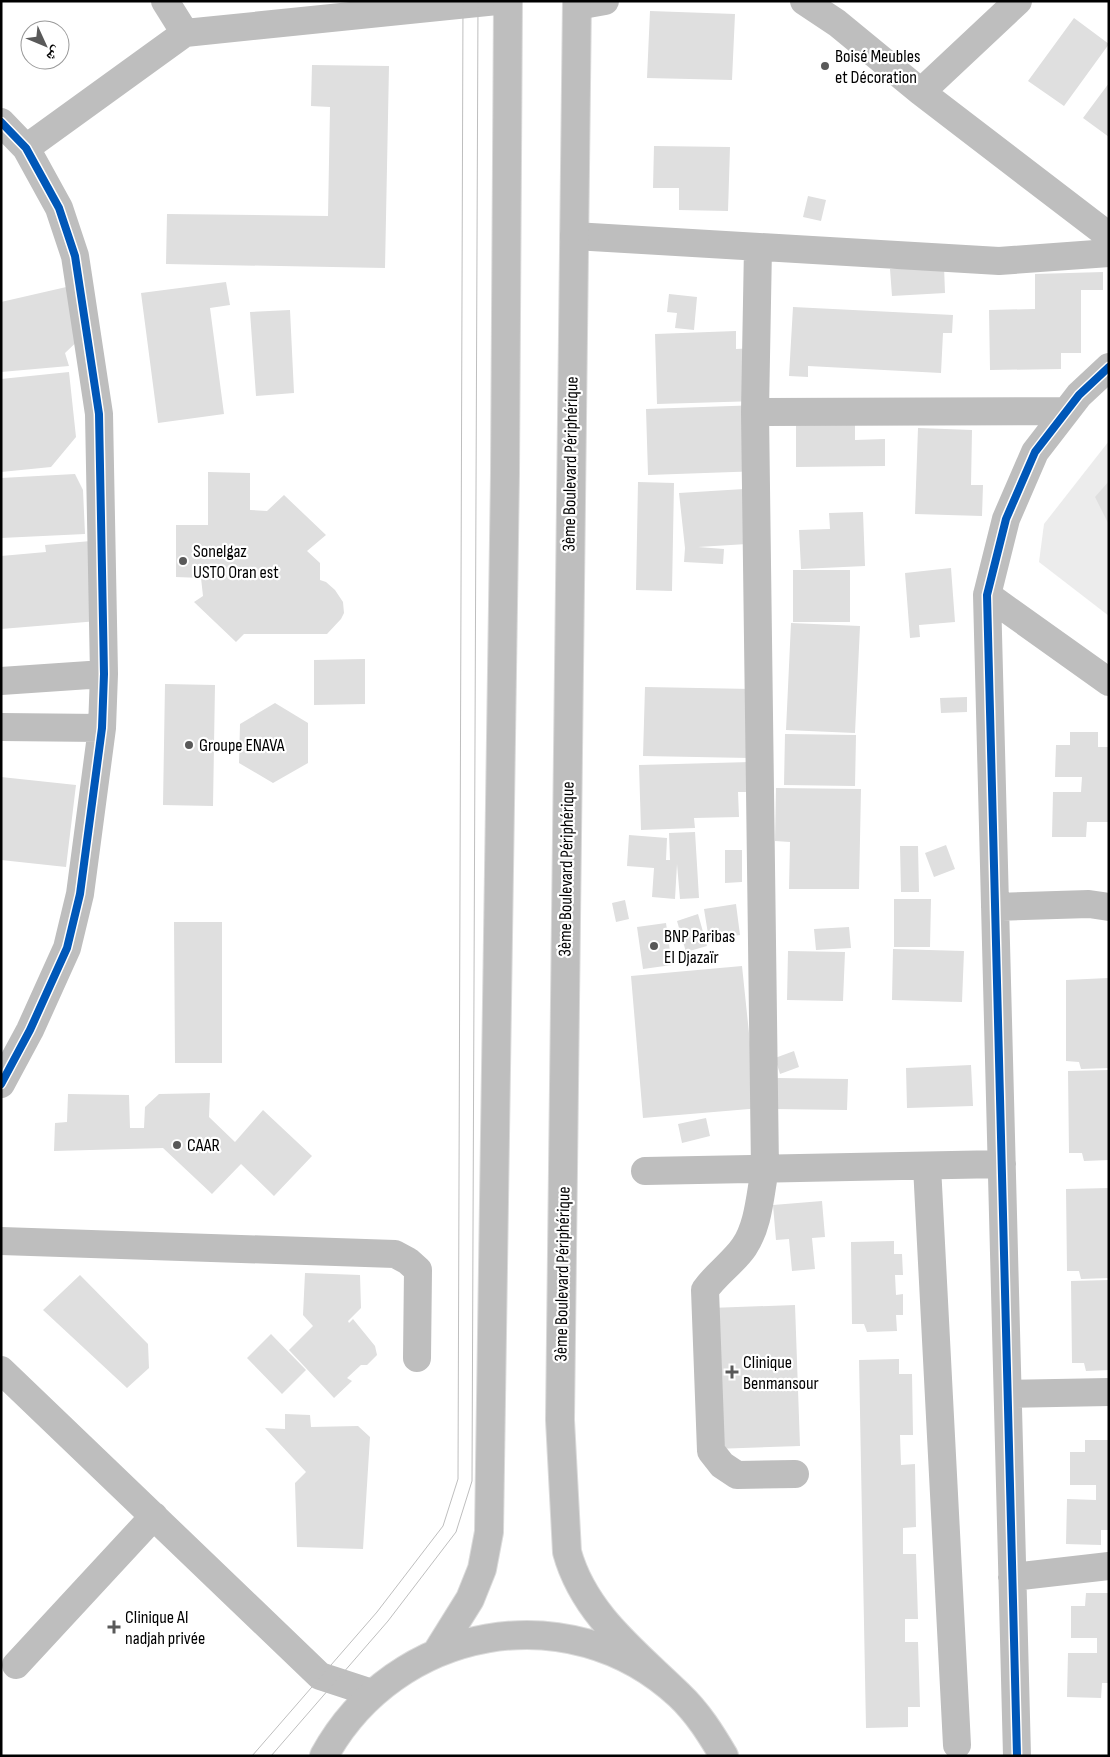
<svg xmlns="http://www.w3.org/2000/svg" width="1110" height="1757" font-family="'Sofia Sans Condensed','Noto Naskh Arabic',sans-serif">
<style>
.green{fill:#ececec}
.building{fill:#dfdfdf}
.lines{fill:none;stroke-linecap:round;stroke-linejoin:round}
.highway-casing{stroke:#dbdbdb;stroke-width:30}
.minor{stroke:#bebebe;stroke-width:28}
.highway{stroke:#bebebe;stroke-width:28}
.tram{stroke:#bebebe;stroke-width:1}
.cycleway-casing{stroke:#fff;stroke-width:11}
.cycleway{stroke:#0057b8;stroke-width:8}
.poi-dot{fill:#595959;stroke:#fff;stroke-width:2}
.labels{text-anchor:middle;stroke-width:4.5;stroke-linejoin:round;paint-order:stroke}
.poi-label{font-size:18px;fill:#000;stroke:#fff;text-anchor:start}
.street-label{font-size:18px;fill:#000;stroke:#fff}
</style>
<rect width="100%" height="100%" fill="#fff"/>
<!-- green -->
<path class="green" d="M 1109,441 L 1109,616 L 1039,562 L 1044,524 Z"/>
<!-- building -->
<path class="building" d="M 650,11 L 735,14 L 732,80 L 647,78 Z
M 1074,18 L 1109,44 L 1064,106 L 1028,81 Z
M 312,65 L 389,66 L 385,268 L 166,264 L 167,214 L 328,216 L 330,107 L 311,106 Z
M 1109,83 L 1109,137 L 1083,118 Z
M 654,146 L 730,147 L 728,211 L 679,210 L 679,188 L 653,188 Z
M 808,196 L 826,200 L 821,221 L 803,217 Z
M 944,266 L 945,293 L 892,296 L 890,269 Z
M 1103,272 L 1103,290 L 1081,290 L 1081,353 L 1061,353 L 1061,369 L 990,370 L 989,310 L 1035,309 L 1035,274 Z
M 226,282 L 230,305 L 210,308 L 224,414 L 158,423 L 141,293 Z
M 75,285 L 85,334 L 65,353 L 69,366 L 1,372 L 1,302 Z
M 669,294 L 697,297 L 694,330 L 675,328 L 677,313 L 667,312 Z
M 793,307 L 953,315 L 952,333 L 943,333 L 941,373 L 808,366 L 808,377 L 789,376 Z
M 290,310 L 294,393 L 256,396 L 250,312 Z
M 736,331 L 736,349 L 756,348 L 758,401 L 657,404 L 655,334 Z
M 69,372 L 76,437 L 51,467 L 1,472 L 1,379 Z
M 760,405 L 762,471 L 648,475 L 646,409 Z
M 855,419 L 855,440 L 885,439 L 885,466 L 796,467 L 796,421 Z
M 918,428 L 972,430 L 971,485 L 983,485 L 982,516 L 915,514 Z
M 208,472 L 250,473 L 250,510 L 267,511 L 284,495 L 326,535 L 307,551 L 320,563 L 320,580 L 326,582 L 335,590 L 343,602 L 344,613 L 341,619 L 327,634 L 244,634 L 236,642 L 194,602 L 203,596 L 201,578 L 176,577 L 176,525 L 208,525 Z
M 75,474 L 83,490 L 85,534 L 1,538 L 1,478 Z
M 1109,481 L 1109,525 L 1095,497 Z
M 638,482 L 674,483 L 672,591 L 636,590 Z
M 744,489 L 747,544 L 698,547 L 724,549 L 723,564 L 684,562 L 685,548 L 679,493 Z
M 863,512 L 865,566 L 801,569 L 799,530 L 830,529 L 829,513 Z
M 91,541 L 98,621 L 1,629 L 1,556 L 46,552 L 45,545 Z
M 951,568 L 955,622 L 919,625 L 920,637 L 910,638 L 905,573 Z
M 793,570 L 850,570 L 850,622 L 793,622 Z
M 791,623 L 860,626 L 855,733 L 786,730 Z
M 365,659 L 365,704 L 314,705 L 314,660 Z
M 165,684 L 215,685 L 213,806 L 163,805 Z
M 645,687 L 752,689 L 750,758 L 643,756 Z
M 967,697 L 967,712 L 941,713 L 940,698 Z
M 275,703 L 308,723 L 308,763 L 273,783 L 239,763 L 240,724 Z
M 1070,732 L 1098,732 L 1098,747 L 1109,747 L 1109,822 L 1087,822 L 1086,837 L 1052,837 L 1053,792 L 1081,792 L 1082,777 L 1055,777 L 1056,745 L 1070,745 Z
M 785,734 L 856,735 L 855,786 L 784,785 Z
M 751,762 L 752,792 L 738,792 L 739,817 L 694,818 L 695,828 L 641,830 L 639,765 Z
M 1,777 L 76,785 L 66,867 L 1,860 Z
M 776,788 L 861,789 L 859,889 L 789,889 L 790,842 L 775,841 Z
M 695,832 L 699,898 L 680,899 L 677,864 L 675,899 L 652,897 L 654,868 L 627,866 L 629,835 L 667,838 L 666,860 L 670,860 L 669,833 Z
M 946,845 L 955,869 L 934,877 L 925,853 Z
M 900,846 L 918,846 L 919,892 L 901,892 Z
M 725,850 L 742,850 L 742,882 L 725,883 Z
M 894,899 L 931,899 L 930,947 L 894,947 Z
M 625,900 L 629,919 L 616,922 L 612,903 Z
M 736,904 L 740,935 L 709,940 L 704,909 Z
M 698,914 L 707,946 L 686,952 L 677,921 Z
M 174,922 L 222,922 L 222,1063 L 175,1063 Z
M 666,923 L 672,965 L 643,969 L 637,927 Z
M 849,927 L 851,948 L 816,950 L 814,929 Z
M 893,949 L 964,951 L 962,1002 L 892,1000 Z
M 788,951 L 845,952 L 843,1001 L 787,1000 Z
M 742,966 L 754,1081 L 761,1108 L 643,1118 L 631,976 Z
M 1108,978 L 1109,1068 L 1081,1069 L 1079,1062 L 1066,1061 L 1066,980 Z
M 794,1051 L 799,1067 L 780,1074 L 775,1058 Z
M 971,1065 L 973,1106 L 907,1108 L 906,1068 Z
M 1109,1070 L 1109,1160 L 1084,1161 L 1082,1153 L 1069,1153 L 1068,1071 Z
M 776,1078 L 848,1079 L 847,1110 L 775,1109 Z
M 210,1093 L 209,1117 L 235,1142 L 263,1110 L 312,1156 L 274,1196 L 241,1164 L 212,1194 L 163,1148 L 54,1151 L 55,1123 L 67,1122 L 68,1094 L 129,1095 L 130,1128 L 144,1128 L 145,1107 L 159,1094 Z
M 706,1118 L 710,1136 L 682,1143 L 678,1124 Z
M 1108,1188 L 1109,1278 L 1081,1279 L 1079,1271 L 1067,1271 L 1066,1189 Z
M 822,1201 L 825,1237 L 812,1238 L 815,1269 L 792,1271 L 789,1239 L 776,1240 L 773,1205 Z
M 894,1241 L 894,1254 L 902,1254 L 903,1275 L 895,1275 L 896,1295 L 903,1294 L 903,1315 L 896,1315 L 897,1331 L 867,1332 L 864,1324 L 852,1324 L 851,1242 Z
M 305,1273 L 360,1275 L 361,1308 L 348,1321 L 349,1323 L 353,1319 L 375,1346 L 377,1355 L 367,1365 L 361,1365 L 347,1378 L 352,1381 L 334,1398 L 289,1350 L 313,1326 L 303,1315 Z
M 80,1275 L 148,1344 L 149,1368 L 127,1388 L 43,1310 Z
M 1109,1280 L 1109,1370 L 1086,1371 L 1084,1363 L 1072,1363 L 1071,1281 Z
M 795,1305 L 800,1446 L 714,1449 L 710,1308 Z
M 271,1334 L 306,1370 L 282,1394 L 247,1358 Z
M 899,1359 L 899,1374 L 912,1374 L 913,1435 L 900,1435 L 901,1465 L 915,1464 L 916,1527 L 903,1528 L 903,1554 L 916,1554 L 918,1619 L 905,1619 L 905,1642 L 918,1642 L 920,1707 L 908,1707 L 908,1727 L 866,1728 L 859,1360 Z
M 285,1414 L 310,1415 L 311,1427 L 358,1426 L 370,1437 L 363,1549 L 297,1547 L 295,1483 L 306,1472 L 265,1428 L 285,1429 Z
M 1085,1440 L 1109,1440 L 1109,1530 L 1101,1530 L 1101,1545 L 1066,1544 L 1067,1499 L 1096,1500 L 1096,1485 L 1070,1485 L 1070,1452 L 1085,1452 Z
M 1086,1593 L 1109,1593 L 1109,1683 L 1102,1683 L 1101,1698 L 1067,1697 L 1068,1653 L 1097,1653 L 1097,1638 L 1071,1638 L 1071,1606 L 1085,1606 Z"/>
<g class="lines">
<defs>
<path id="highway" d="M 577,1 L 560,1420 L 567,1552 C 584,1614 635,1652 679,1695
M 437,1652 L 470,1599 L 482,1569 L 489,1532 L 505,473 L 508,1
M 324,1756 C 395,1626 569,1593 679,1695 C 698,1713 711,1734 724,1756"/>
</defs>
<!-- highway casing -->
<use href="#highway" class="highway-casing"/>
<!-- minor -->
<path class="minor" d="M 165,1 L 185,33
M 804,1 L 837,23 L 921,92 L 1109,236
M 577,6 L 605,1
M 921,92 L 1018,1
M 1,122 L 26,148 L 59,208 L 75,256 L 99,414 L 104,674 L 102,728 L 80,894 L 67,948 L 30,1030 L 1,1084
M 26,148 L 185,33 L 497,1
M 574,236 L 999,261 L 1109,253
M 758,247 L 755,412 L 765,1169 C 760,1194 759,1225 744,1247 C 733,1263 716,1274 705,1290 L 711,1451 L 722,1465 L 737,1475 L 795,1474
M 755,412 L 1066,411
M 987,595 L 1109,682
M 1,681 L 104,674
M 1,727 L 102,728
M 995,907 L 1089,904 L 1109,907
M 927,1166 L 957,1745
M 645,1171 L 1002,1164
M 1,1241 L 395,1254 L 408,1261 L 418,1270 L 417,1358
M 1,1370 L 320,1676 L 372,1693
M 1008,1394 L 1109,1392
M 1012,1577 L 1109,1566
M 16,1665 L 154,1516
M 1017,1756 L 987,595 L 1006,519 L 1035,452 L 1079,395 L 1109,367"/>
<!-- highway -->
<use href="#highway" class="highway"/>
<!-- tram -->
<path class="tram" d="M 252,1756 L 377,1612 L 443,1526 L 458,1479 L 463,1
M 271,1756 L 388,1621 L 456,1532 L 472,1481 L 478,1"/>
<defs>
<path id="cycleway" d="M 1,122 L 26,148 L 59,208 L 75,256 L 99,414 L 104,674 L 102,728 L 80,894 L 67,948 L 30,1030 L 1,1084
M 1017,1756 L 987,595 L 1006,519 L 1035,452 L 1079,395 L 1109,367"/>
</defs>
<!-- cycleway casing -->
<use href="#cycleway" class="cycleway-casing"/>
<!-- cycleway -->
<use href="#cycleway" class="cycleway"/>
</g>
<!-- markers -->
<g class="poi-dot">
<circle cx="825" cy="66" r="5"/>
<circle cx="183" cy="561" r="5"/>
<circle cx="189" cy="745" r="5"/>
<circle cx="654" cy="946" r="5"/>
<circle cx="177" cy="1145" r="5"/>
<path d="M729.5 1364.5h5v5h5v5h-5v5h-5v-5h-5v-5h5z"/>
<path d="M111.5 1619.5h5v5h5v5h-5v5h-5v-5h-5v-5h5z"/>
</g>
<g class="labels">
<!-- poi labels -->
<g class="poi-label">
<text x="835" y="62">Boisé Meubles<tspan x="835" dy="21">et Décoration</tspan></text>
<text x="193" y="557">Sonelgaz<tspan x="193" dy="21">USTO Oran est</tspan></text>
<text x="199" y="751">Groupe ENAVA</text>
<text x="664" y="942">BNP Paribas<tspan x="664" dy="21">El Djazaïr</tspan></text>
<text x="187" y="1151">CAAR</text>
<text x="743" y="1368">Clinique<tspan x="743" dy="21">Benmansour</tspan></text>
<text x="125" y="1623">Clinique Al<tspan x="125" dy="21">nadjah privée</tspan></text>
</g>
<!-- street labels -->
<g class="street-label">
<text transform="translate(570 464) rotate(-89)" y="6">3ème Boulevard Périphérique</text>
<text transform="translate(566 869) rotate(-89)" y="6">3ème Boulevard Périphérique</text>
<text transform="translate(562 1274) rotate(-89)" y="6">3ème Boulevard Périphérique</text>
</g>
</g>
<!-- border -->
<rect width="1110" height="1757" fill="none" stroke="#000000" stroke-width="5"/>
<!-- north arrow -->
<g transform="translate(45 45) rotate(134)"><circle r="24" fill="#ffffff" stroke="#999999"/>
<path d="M0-4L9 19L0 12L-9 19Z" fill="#595959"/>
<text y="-8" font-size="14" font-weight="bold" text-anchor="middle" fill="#000000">ش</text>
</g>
</svg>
